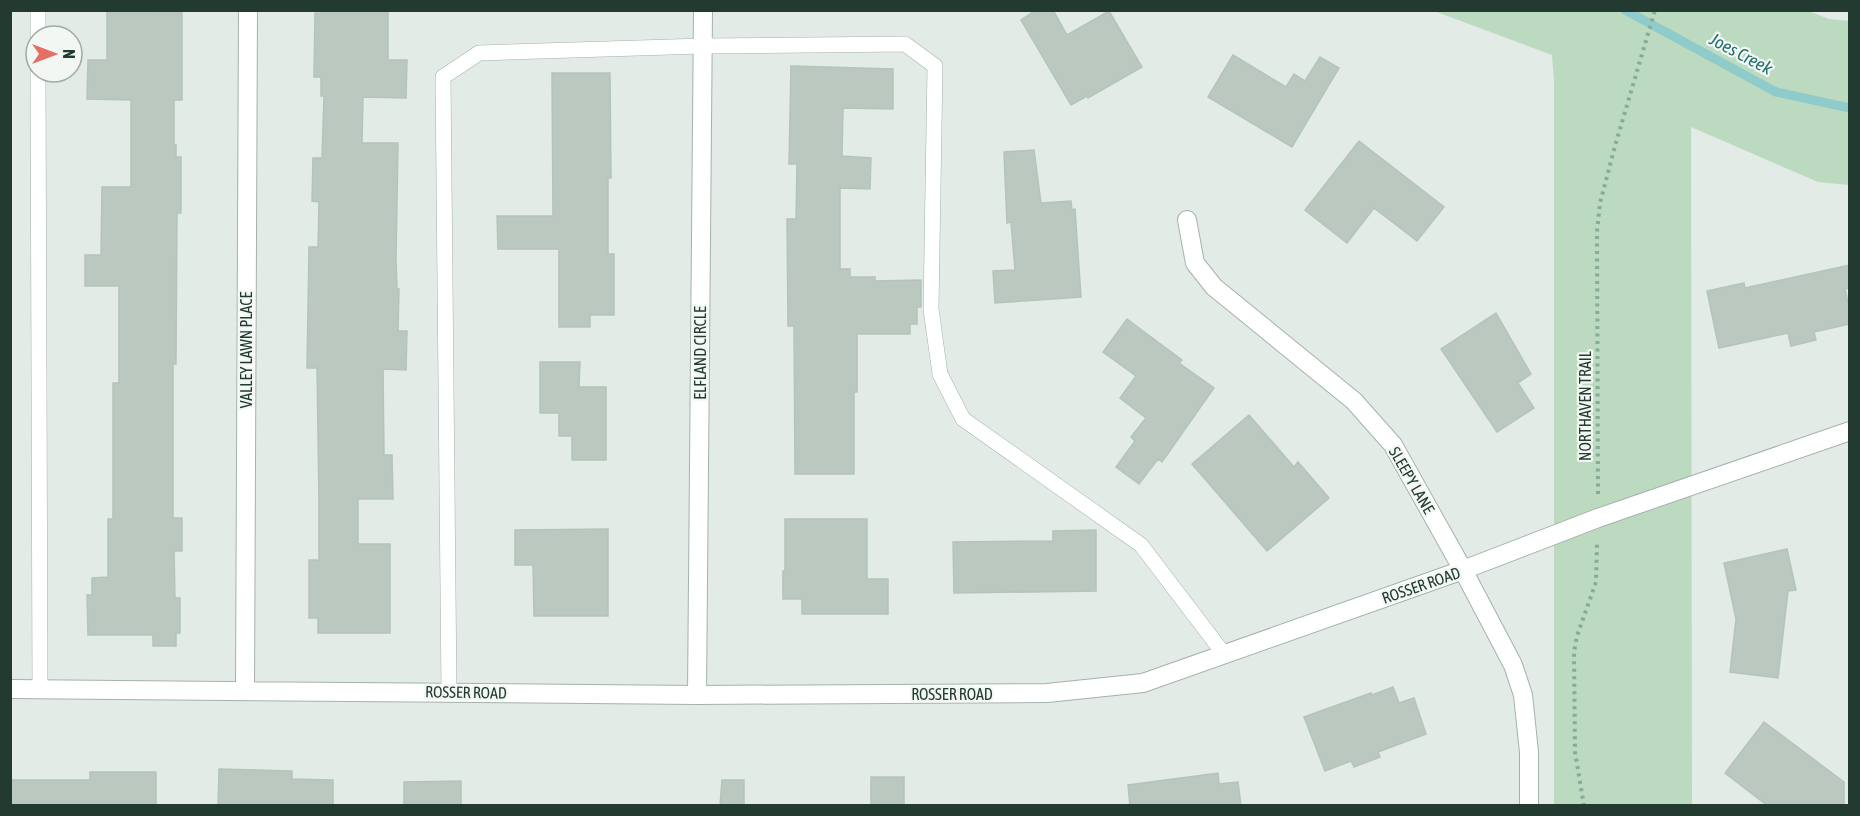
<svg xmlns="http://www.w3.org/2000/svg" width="1860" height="816" font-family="'Asap Condensed',sans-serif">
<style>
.green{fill:#bcdabf}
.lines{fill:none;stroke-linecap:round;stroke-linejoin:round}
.stream{stroke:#8ecbca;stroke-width:9}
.building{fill:#bac8c0;stroke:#b5c4bb;stroke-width:1.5}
.lane-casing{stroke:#a5b2ab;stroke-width:16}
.street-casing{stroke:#a5b2ab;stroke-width:20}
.path{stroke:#85ab99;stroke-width:4;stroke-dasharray:3 4.5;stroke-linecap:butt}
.lane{stroke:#fff;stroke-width:15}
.street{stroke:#fff;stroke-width:18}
.labels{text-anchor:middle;stroke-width:4.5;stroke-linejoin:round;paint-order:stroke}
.street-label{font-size:16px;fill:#233a30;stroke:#f2f7f4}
.water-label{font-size:18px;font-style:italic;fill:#237070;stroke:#f2f7f4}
</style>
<rect width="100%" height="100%" fill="#e2ebe5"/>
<!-- green -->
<path class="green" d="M 1806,10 L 1829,19 L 1849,21 L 1849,185 L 1818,182 L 1691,127 L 1692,805 L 1554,805 L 1554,82 L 1552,55 L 1434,11 Z"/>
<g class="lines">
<!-- stream -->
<path class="stream" d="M 1625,10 L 1776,92 L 1850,108"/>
</g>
<!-- building -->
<path class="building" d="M 107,10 L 182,12 L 182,100 L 174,100 L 174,145 L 176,145 L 176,157 L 181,157 L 181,213 L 177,213 L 176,364 L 173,364 L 173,518 L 182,518 L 182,551 L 174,551 L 175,598 L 180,598 L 180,633 L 176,633 L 176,646 L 153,646 L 153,635 L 88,635 L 87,595 L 92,595 L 92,578 L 108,577 L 108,519 L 113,519 L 113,383 L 119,383 L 119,286 L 85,286 L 85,255 L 101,255 L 102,187 L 131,187 L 131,100 L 87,99 L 88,60 L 107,60 Z
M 325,10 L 388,10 L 388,60 L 407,60 L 406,98 L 363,97 L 362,143 L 398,143 L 396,259 L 397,289 L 399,289 L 398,331 L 407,331 L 406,370 L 383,369 L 384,455 L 392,455 L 393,499 L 358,499 L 358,544 L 390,544 L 390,633 L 318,633 L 318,618 L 309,618 L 309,560 L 319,560 L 319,500 L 317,368 L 307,368 L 309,247 L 318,247 L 319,202 L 312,201 L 313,158 L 322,158 L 324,96 L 321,96 L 321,77 L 314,77 L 315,13 L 325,13 Z
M 1036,10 L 1053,10 L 1067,35 L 1109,11 L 1142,67 L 1088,98 L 1087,96 L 1071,105 L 1021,20 Z
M 1233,55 L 1286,87 L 1294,74 L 1305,81 L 1320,57 L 1339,68 L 1292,147 L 1208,97 Z
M 791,66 L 893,69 L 893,109 L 843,108 L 842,156 L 871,158 L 870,189 L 840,188 L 840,269 L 850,269 L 850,277 L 875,277 L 875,281 L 921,280 L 921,307 L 917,307 L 917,324 L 910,324 L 910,334 L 857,334 L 857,392 L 854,392 L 854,474 L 795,474 L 794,326 L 788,326 L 787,219 L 796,219 L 797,164 L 789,164 Z
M 552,73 L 610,73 L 611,178 L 608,178 L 608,254 L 614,254 L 614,315 L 590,315 L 590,327 L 559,327 L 559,249 L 498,249 L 497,216 L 553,216 Z
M 1359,141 L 1444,207 L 1417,241 L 1374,208 L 1347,243 L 1305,210 Z
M 1034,150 L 1041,203 L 1071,201 L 1072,210 L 1075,209 L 1081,297 L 995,303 L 993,271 L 1015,270 L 1011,222 L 1007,223 L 1004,152 Z
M 1850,265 L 1850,288 L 1845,289 L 1850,311 L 1850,324 L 1814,332 L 1816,340 L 1791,346 L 1788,333 L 1719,348 L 1707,291 L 1744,283 L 1745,288 Z
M 1496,313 L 1531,374 L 1518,383 L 1534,408 L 1497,432 L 1441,349 Z
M 1127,319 L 1182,360 L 1179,363 L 1214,388 L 1162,462 L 1158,459 L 1139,484 L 1116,467 L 1135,441 L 1131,437 L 1146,418 L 1120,398 L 1136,376 L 1103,352 Z
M 540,362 L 580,362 L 579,387 L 606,387 L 606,460 L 572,460 L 572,436 L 559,436 L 559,413 L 540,413 Z
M 1249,415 L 1294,467 L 1298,462 L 1329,498 L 1267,551 L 1192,464 Z
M 785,519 L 867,519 L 867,579 L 888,579 L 888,614 L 802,614 L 802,599 L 783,599 L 783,571 L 785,571 Z
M 608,529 L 608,616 L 534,616 L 533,565 L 515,565 L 515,530 Z
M 1096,530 L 1096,591 L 954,593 L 953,542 L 1053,541 L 1053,531 Z
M 1787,549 L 1796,590 L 1788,591 L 1778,678 L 1730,672 L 1736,619 L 1724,563 Z
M 1393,687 L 1399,703 L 1414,698 L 1426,734 L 1378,752 L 1380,757 L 1354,767 L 1351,761 L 1325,771 L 1304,717 L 1371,693 L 1372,695 Z
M 1764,722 L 1844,782 L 1844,806 L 1768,806 L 1725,773 Z
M 219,769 L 292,771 L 292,779 L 333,780 L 333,806 L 218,806 Z
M 90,772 L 156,772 L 156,806 L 10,806 L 10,780 L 90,780 Z
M 1218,773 L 1219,784 L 1238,782 L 1241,806 L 1130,806 L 1128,785 Z
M 871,777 L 904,777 L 904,806 L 871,806 Z
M 722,780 L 744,780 L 744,806 L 720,806 Z
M 461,781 L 461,806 L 404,806 L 404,782 Z"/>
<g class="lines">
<defs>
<path id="lane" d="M 38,10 L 38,36
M 38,72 L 40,689
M 449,692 L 443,77 L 479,53 L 703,46 L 905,44 L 935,66 L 931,309 L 940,374 L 963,419 L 1141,545 L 1224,654"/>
<path id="street" d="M 1187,220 L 1195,263 L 1214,287 L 1354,401 L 1393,445 L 1463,570 L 1513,665 L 1523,695 L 1529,752 L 1529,806
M 10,689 L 697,695 L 1047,693 L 1143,683 L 1463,570 L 1598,518 L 1850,431
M 245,690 L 248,10
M 697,695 L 703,10"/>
</defs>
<!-- lane casing -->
<use href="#lane" class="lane-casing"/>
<!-- street casing -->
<use href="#street" class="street-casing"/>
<!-- path -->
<path class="path" d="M 1598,494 L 1597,232 L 1600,203 L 1615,146 L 1655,10
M 1584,806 L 1575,752 L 1574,652 L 1577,636 L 1596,582 L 1597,544"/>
<!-- lane -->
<use href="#lane" class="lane"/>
<!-- street -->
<use href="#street" class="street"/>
</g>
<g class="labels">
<!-- street labels -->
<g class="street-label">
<text transform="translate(246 350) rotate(-90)" y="6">VALLEY LAWN PLACE</text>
<text transform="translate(700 353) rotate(-90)" y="6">ELFLAND CIRCLE</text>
<text transform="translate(1585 406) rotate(-90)" y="6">NORTHAVEN TRAIL</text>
<text transform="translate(1412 480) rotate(60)" y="6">SLEEPY LANE</text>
<text transform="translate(1421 585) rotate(-19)" y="6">ROSSER ROAD</text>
<text transform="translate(466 692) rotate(1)" y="6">ROSSER ROAD</text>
<text x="952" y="700">ROSSER ROAD</text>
</g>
<!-- water labels -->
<g class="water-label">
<text transform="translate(1741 54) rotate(28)" y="6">Joes Creek</text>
</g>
</g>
<!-- border -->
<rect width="1860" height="816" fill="none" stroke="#233a30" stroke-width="24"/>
<!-- north arrow -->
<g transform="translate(54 54) rotate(90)"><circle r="28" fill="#f2f7f4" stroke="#9faba6" stroke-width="1.5"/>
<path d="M0-4.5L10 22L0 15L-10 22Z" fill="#e56f65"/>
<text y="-9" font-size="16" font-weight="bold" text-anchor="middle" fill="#233a30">N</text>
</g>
</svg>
